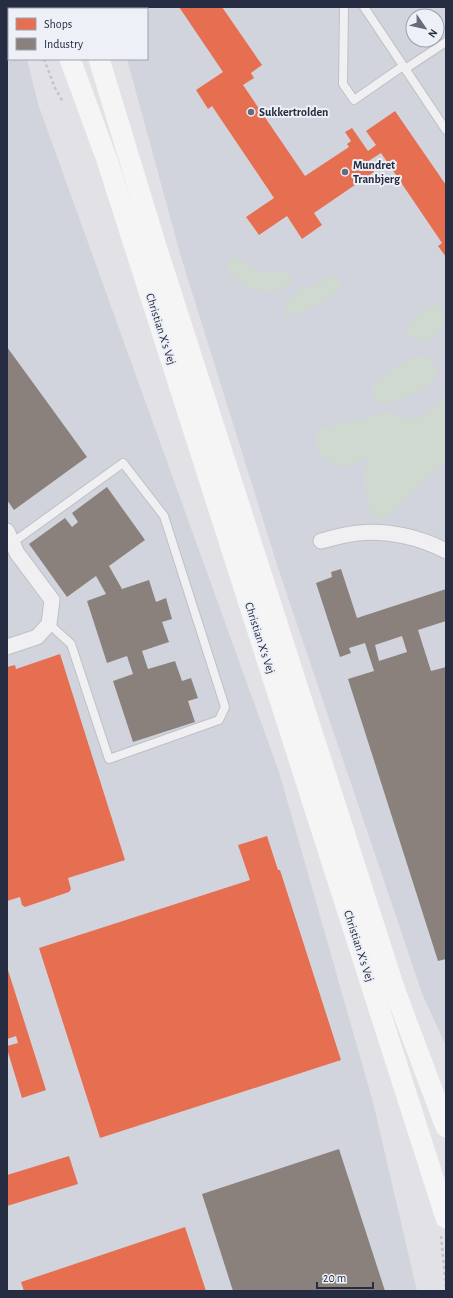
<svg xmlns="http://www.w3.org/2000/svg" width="453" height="1298" font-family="'Alegreya Sans',sans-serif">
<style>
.built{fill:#d2d4dd;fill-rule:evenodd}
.green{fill:#cfd9d0}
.shops{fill:#e76f51}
.industry{fill:#8a817c;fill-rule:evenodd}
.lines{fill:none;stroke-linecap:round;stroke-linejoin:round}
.lane-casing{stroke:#bfbfc4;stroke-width:10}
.street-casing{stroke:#bfbfc4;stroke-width:17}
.path{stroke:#c2c2c8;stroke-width:2.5;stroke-dasharray:3 3;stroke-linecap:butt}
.lane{stroke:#f0f0f3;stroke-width:8}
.street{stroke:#f0f0f3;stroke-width:15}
.secondary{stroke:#f5f5f6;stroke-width:21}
.poi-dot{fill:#676b7b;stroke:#edf0f6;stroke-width:1.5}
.labels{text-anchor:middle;stroke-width:4;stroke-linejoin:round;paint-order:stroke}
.poi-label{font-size:12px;font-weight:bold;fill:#262c41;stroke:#edf0f6;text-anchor:start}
.street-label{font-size:12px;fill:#262c41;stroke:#edf0f6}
</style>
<rect width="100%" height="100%" fill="#e1e1e6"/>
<!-- built -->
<path class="built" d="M 7,7 L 13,7 L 14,9 L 9,9 L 9,59 L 27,59 L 38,104 L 279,772 L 373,1102 L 417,1291 L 7,1291 Z
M 112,7 L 446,7 L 446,1046 L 423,996 L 279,571 L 181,257 L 127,59 L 147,59 L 147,9 L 113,9 ZM 413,16 L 437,16 L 437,40 L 413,40 Z"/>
<!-- green -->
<path class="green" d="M 237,257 L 260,272 L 285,271 L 292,276 L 292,282 C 287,285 282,290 275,291 C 262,294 244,287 234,278 C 232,275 229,271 227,267 L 230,258 Z
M 332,275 L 341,281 L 341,289 C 323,303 305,314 282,316 L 289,300 L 302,287 L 313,286 Z
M 439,304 L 443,313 L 442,325 L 434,336 L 425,341 L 417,341 L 407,333 L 411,323 L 426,308 Z
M 426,355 L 432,362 L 437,371 L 432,383 L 418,392 L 387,404 L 377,400 L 372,391 L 374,382 C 390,371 407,358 426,355 Z
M 446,395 L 446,461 L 385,519 L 372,518 L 363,478 L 369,457 L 343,469 L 318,453 L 315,430 L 390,412 L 405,419 L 422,417 L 432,409 Z"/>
<!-- shops -->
<path class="shops" d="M 179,7 L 222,7 L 262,65 L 251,73 L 254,78 L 243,85 L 305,176 L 349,147 L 347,144 L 351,141 L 345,132 L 352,128 L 368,151 L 376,145 L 366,131 L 395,111 L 446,185 L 446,257 L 438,246 L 442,243 L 381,153 L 367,162 L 374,172 L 314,213 L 322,225 L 302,239 L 287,216 L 259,235 L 246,217 L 274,198 L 212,106 L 208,109 L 196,90 L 223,72 Z
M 60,654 L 125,860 L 68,878 L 71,889 L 69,892 L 25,907 L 22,905 L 20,897 L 7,901 L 7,667 L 15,665 L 16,669 Z
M 267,836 L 278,870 L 280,870 L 341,1060 L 100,1138 L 39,948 L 250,880 L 238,845 Z
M 7,967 L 46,1090 L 22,1098 L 7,1049 L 7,1046 L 18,1043 L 16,1036 L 7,1039 Z
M 69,1156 L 78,1184 L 7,1206 L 7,1175 Z
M 185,1227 L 206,1291 L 24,1291 L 21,1282 Z"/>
<!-- industry -->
<path class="industry" d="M 7,347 L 87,457 L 14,510 L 7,500 Z
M 107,487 L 145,540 L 109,566 L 122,589 L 149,580 L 156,602 L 166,598 L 172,619 L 162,622 L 169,642 L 142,651 L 148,669 L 175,661 L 182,681 L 191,678 L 198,698 L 188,701 L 195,722 L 133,742 L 113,681 L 133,674 L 127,656 L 107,663 L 87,601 L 106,594 L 96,576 L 67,597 L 29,544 L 65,518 L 72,527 L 78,522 L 72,513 Z
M 341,569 L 357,618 L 446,589 L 446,621 L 418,630 L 431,671 L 446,667 L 446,959 L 438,961 L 348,679 L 374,671 L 365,643 L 349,648 L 351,653 L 340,657 L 316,583 L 332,577 L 331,572 ZM 402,636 L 407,652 L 379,661 L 375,645 Z
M 339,1149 L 385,1291 L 233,1291 L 202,1194 Z"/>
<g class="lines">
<defs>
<path id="lane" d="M 344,7 L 343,84 L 354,100 L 403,66
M 364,7 L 446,130
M 405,69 L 446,42
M 12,543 L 123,463 L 164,516 L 225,707 L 219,720 L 109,759 L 71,644 L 49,624"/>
<path id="street" d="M 7,531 L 17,553 L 52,600 L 49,624 L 37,637 L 7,647
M 321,541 C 333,538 346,534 358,533 C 387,530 420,537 446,551"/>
</defs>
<!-- lane casing -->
<use href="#lane" class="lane-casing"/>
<!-- street casing -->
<use href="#street" class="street-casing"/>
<!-- path -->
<path class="path" d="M 25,7 L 26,9
M 44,59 L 55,88 L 63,102
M 441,1236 L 446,1289"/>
<!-- lane -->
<use href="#lane" class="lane"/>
<!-- street -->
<use href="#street" class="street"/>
<!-- secondary -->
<path class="secondary" d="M 50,7 L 51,9
M 83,7 L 84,9
M 70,59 L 107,160 L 446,1218
M 99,59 L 155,243 L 395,991 L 446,1127"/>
</g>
<!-- markers -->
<g class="poi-dot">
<circle cx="251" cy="112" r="4"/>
<circle cx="345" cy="172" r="4"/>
</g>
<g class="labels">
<!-- poi labels -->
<g class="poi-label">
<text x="259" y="116">Sukkertrolden</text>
<text x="353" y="169">Mundret<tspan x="353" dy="14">Tranbjerg</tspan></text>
</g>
<!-- street labels -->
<g class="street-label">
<text transform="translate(161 329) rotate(72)" y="4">Christian X's Vej</text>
<text transform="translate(260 638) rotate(72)" y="4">Christian X's Vej</text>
<text transform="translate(359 946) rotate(72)" y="4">Christian X's Vej</text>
</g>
</g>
<!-- border -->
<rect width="453" height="1298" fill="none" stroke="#262c41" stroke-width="16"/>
<!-- legend -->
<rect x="8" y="8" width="140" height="52" fill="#edf0f6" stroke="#9da2ae"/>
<rect x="16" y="18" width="20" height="12" fill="#e76f51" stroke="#9da2ae"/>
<text x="44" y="28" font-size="12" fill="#262c41">Shops</text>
<rect x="16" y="38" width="20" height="12" fill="#8a817c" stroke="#9da2ae"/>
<text x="44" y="48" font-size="12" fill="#262c41">Industry</text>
<!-- north arrow -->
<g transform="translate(425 28) rotate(124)"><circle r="19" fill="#edf0f6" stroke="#9da2ae"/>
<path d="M0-3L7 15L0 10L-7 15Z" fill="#676b7b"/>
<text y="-6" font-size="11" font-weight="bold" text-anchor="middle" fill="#262c41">N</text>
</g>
<!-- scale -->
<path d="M317 1282v6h56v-6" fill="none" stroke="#262c41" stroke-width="2"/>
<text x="323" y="1282" font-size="12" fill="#262c41" stroke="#edf0f6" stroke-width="3" paint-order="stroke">20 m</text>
</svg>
